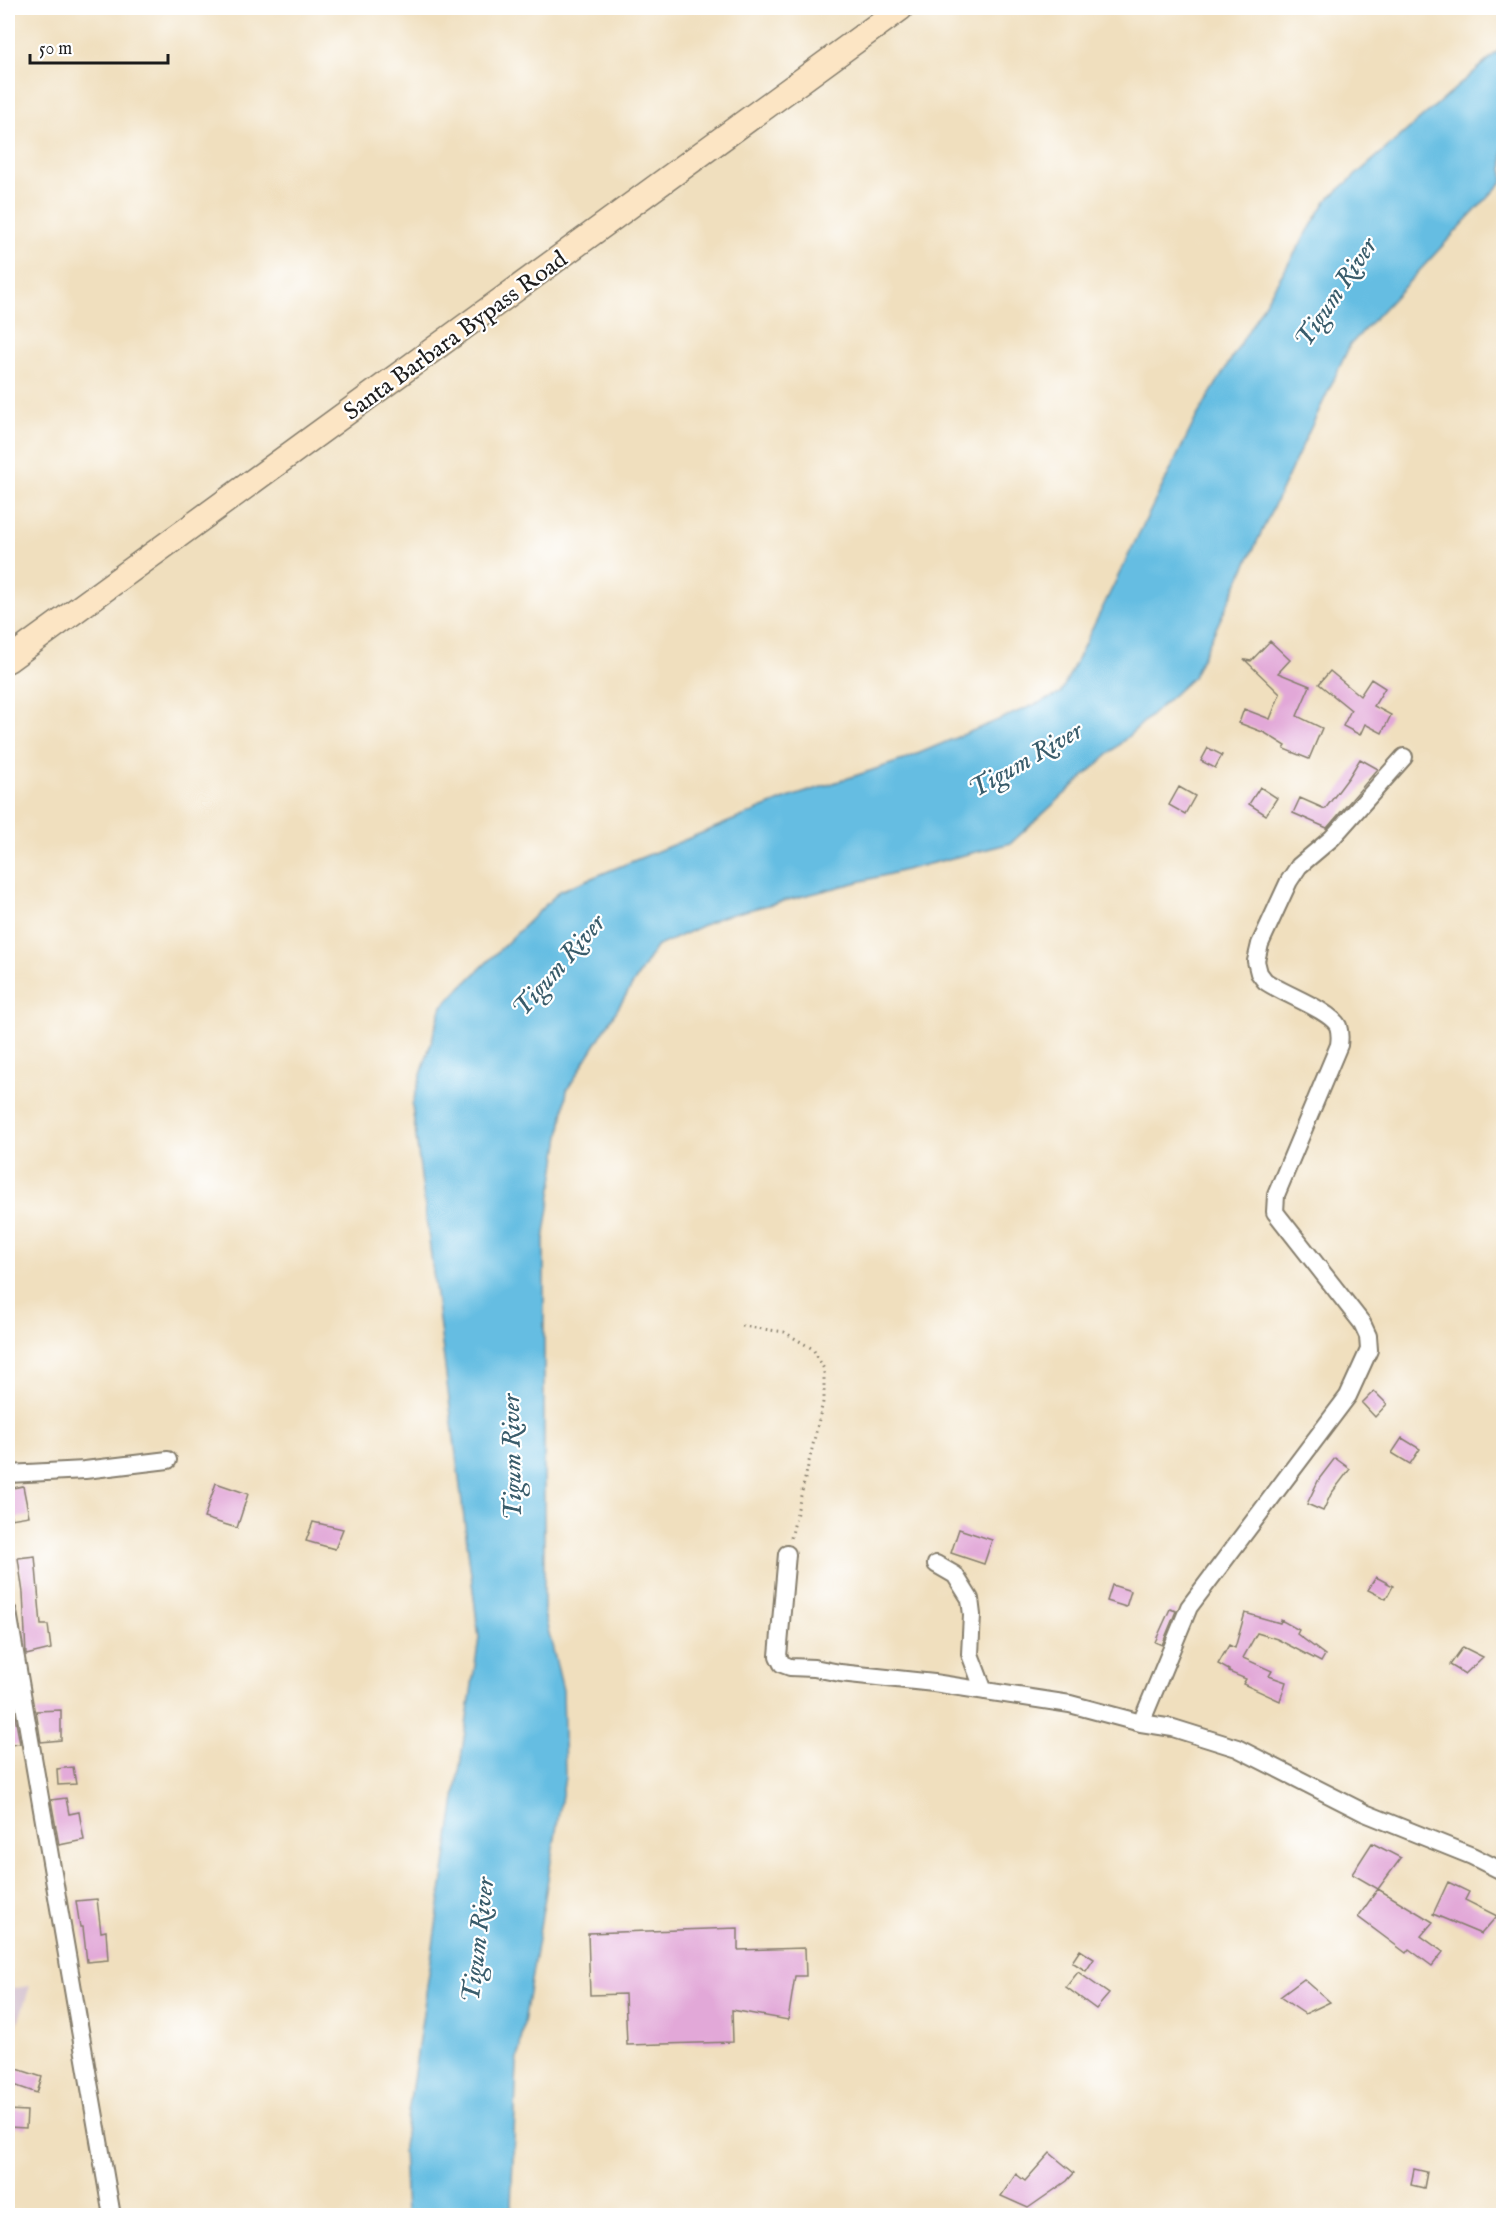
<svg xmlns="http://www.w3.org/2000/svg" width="1511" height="2223" font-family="'IM FELL English',serif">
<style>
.industrial{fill:#d1bdcb}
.water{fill:#65bde2;stroke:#406c7f;stroke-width:1.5}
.building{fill:#e2a8d8}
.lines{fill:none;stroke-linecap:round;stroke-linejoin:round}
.minor-casing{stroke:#867e6d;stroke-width:20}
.secondary-casing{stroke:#867e6d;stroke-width:27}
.path{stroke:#867e6d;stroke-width:3;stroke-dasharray:1.5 4.5;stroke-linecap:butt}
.minor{stroke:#fff;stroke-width:16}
.secondary{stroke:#fce5c4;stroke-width:24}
.labels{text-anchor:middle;stroke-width:4.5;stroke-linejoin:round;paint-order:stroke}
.street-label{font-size:24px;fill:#1c1c1c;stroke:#fff}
.water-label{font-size:26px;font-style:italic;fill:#395c6b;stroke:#fff}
</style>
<rect width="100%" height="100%" fill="#fff"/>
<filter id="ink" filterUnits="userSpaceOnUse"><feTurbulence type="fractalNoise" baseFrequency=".0167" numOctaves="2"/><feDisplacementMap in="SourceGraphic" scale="12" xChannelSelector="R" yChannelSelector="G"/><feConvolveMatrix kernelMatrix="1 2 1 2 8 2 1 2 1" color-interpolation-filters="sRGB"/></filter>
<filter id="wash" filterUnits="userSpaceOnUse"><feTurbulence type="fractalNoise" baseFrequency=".008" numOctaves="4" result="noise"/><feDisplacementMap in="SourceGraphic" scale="24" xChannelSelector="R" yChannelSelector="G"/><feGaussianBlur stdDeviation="1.35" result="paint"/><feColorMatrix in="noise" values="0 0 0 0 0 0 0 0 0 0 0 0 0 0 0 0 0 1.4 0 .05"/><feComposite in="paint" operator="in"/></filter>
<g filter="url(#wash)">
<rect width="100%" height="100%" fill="#f0dfbe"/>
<!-- industrial -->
<path class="industrial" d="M 30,1986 L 8,2054 L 8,1989 Z"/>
<!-- water -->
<path class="water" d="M 1503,47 L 1503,181 L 1350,345 L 1193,677 L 1011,843 L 721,917 L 656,947 L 567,1090 L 544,1240 L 544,1613 L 563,1690 L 565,1777 L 517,2065 L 511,2205 L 513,2215 L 406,2215 L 403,2147 L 479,1638 L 412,1105 L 442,1006 L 560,891 L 785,799 L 903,760 L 1060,694 L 1197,416 L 1326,201 Z"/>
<g id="blocks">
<!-- building -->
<path class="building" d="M 1270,641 L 1290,660 L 1278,673 L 1310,686 L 1297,716 L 1322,728 L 1309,759 L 1284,749 L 1286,746 L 1265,733 L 1239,723 L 1244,709 L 1270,719 L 1280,694 L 1245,660 L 1251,661 Z
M 1330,671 L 1360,696 L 1371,679 L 1385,688 L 1374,706 L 1391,715 L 1382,733 L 1365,724 L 1360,735 L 1343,726 L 1351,710 L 1319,684 Z
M 1208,748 L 1222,755 L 1215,768 L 1201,761 Z
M 1360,759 L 1378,769 L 1327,828 L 1293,813 L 1300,798 L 1325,809 L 1349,777 Z
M 1179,787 L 1195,796 L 1185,814 L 1169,805 Z
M 1260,787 L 1277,798 L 1266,815 L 1249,804 Z
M 1374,1391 L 1387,1404 L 1375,1417 L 1362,1403 Z
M 1402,1438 L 1420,1449 L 1410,1464 L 1392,1453 Z
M 1335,1458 L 1350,1469 L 1331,1494 L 1323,1511 L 1307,1504 L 1319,1479 Z
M 216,1483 L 248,1494 L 237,1528 L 204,1518 Z
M 23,1486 L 29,1516 L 11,1519 L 8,1489 Z
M 313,1522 L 343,1529 L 335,1549 L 306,1541 Z
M 959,1529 L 992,1540 L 984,1564 L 951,1553 Z
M 35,1556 L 41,1625 L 48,1625 L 51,1649 L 26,1655 L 23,1593 L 18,1558 Z
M 1376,1577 L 1393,1586 L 1386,1599 L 1368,1590 Z
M 1112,1585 L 1131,1591 L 1126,1607 L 1107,1601 Z
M 1170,1609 L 1176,1611 L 1162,1645 L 1155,1642 Z
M 1245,1613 L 1280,1623 L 1281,1620 L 1299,1630 L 1297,1634 L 1325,1655 L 1321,1662 L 1277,1639 L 1257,1633 L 1243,1658 L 1272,1671 L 1269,1676 L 1286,1682 L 1280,1701 L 1243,1684 L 1246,1679 L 1229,1672 L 1229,1670 L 1218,1664 L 1229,1645 L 1235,1648 Z
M 1463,1647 L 1483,1657 L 1465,1674 L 1450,1665 Z
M 61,1710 L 61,1740 L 41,1742 L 36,1711 Z
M 14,1711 L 20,1744 L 8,1745 L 8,1712 Z
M 73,1767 L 76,1784 L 58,1785 L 57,1769 Z
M 66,1798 L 69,1814 L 79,1812 L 84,1840 L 59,1845 L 51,1800 Z
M 1372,1843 L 1401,1858 L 1378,1889 L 1352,1874 Z
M 1448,1882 L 1469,1892 L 1465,1900 L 1497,1916 L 1481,1934 L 1433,1914 Z
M 1378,1889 L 1433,1922 L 1421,1936 L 1443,1952 L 1432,1966 L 1409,1949 L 1406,1953 L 1358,1917 Z
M 97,1899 L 101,1932 L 106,1931 L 108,1960 L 87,1962 L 83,1927 L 80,1927 L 76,1901 Z
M 738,1928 L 738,1950 L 805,1948 L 806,1976 L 795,1976 L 788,2020 L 732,2010 L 733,2042 L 627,2045 L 625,1994 L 590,1995 L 588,1933 Z
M 1080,1950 L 1094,1959 L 1086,1971 L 1072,1962 Z
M 1078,1972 L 1109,1994 L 1096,2009 L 1066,1987 Z
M 1304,1979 L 1330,2002 L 1305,2014 L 1280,1997 Z
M 8,2066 L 42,2077 L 37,2093 L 8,2083 Z
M 8,2110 L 27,2111 L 26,2128 L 8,2127 Z
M 1050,2153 L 1074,2173 L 1067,2181 L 1028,2208 L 1001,2196 L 1016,2174 L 1025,2181 Z
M 1414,2169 L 1427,2172 L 1424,2188 L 1411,2185 Z"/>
</g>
</g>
<g filter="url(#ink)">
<use href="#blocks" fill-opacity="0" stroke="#867e6d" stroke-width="1.5"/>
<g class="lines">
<defs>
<path id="minor" d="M 1404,757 L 1332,838 L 1299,866 L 1289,881 L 1260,944 L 1256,961 L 1259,973 L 1265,981 C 1281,993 1330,1010 1338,1026 C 1340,1032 1340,1038 1339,1045 L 1276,1195 L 1275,1212 L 1362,1323 L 1368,1336 L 1369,1350 L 1348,1396 L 1189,1607 L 1141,1723 L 1173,1728 L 1237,1748 L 1365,1813 L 1472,1856 L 1504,1872
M 8,1474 L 85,1470 L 168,1460
M 787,1554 L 778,1656 L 782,1664 L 790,1667 L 814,1668 L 840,1673 L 934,1683 L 1070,1704 L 1141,1723
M 936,1564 L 955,1575 L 970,1599 L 972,1615 L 970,1654 L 984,1691
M 8,1612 L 112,2216"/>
<path id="secondary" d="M 8,660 L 901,8"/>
</defs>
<!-- minor casing -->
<use href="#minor" class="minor-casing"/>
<!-- secondary casing -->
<use href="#secondary" class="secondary-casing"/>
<!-- path -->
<path class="path" d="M 742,1326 L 784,1332 L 813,1349 L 824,1369 L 824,1398 L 791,1538"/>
<!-- minor -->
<use href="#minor" class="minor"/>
<!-- secondary -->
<use href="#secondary" class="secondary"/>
</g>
</g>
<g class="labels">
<!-- street labels -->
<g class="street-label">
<text transform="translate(455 335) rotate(-36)" y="8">Santa Barbara Bypass Road</text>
</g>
<!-- water labels -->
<g class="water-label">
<text transform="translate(1335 292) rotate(-56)" y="9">Tigum River</text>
<text transform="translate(1025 759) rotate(-30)" y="9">Tigum River</text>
<text transform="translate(558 965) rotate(-49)" y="9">Tigum River</text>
<text transform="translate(511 1457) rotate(-91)" y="9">Tigum River</text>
<text transform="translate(477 1940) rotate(-83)" y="9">Tigum River</text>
</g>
</g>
<!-- margin -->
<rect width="1511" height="2223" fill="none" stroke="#fff" stroke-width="30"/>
<!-- scale -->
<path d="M30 54v9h138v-9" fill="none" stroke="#1c1c1c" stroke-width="3"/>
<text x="39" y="54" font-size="18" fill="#1c1c1c" stroke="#ffffff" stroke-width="4.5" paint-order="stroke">50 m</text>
</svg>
